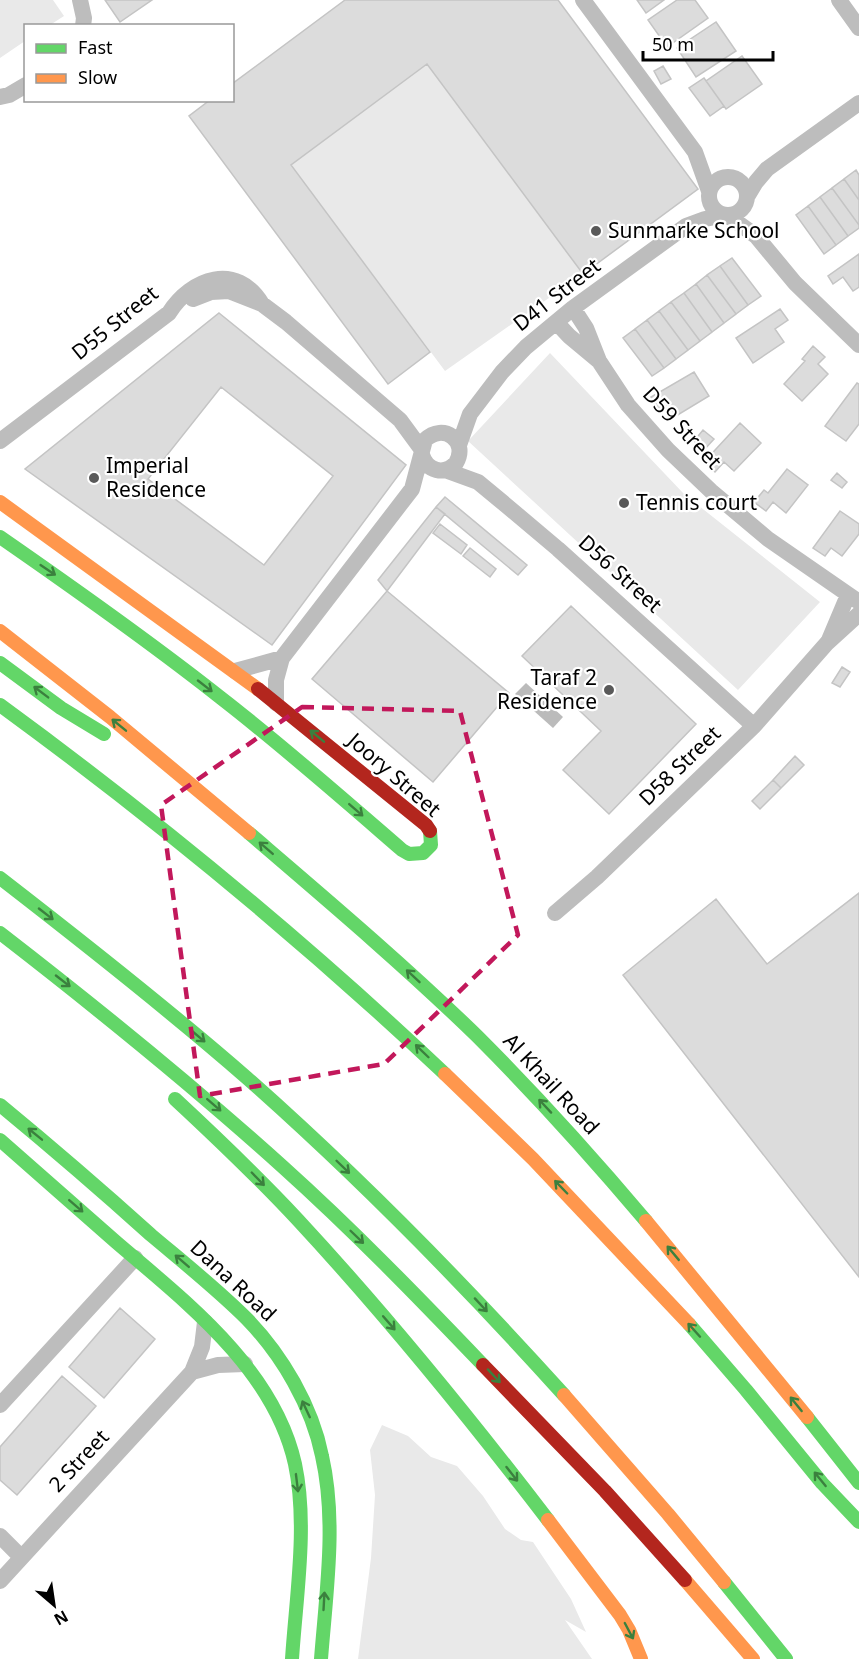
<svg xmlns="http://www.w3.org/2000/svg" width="859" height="1659" font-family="'Noto Sans',sans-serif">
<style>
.green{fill:#e9e9e9}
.water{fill:#bbb}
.building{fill:#dcdcdc;stroke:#c4c4c4;stroke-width:1.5;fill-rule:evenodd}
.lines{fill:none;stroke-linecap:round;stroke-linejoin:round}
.street{stroke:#bdbdbd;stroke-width:16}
.fast{stroke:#63d668;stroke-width:14}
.slow{stroke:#ff974d;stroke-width:14}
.jam{stroke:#b3261e;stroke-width:14}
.oneway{stroke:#3b803e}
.marked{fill:none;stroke:#c2185b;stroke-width:4.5;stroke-dasharray:12 8;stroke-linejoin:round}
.poi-dot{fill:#595959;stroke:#fff;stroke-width:2}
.labels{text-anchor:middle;stroke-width:4.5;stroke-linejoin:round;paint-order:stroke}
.poi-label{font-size:21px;fill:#000;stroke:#fff;text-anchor:start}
.street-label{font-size:21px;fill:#000;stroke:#fff}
</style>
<rect width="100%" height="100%" fill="#fff"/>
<!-- green -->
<path class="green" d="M 0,0 L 53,0 L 64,16 L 50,25 L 26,26 L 25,41 L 0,58 Z
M 427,64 L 583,274 L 445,371 L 291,165 Z
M 550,353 L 684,494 L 820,602 L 738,690 L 468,441 Z
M 382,1425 L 408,1436 L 431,1457 L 457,1466 L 483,1496 L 505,1529 L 521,1540 L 533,1542 L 571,1599 L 586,1632 L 565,1620 L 592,1659 L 358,1659 L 371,1558 L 375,1495 L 370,1450 Z"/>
<!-- water -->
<path class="water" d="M 526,683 L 563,717 L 553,728 L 515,694 Z"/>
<!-- building -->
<path class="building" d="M 105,0 L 152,0 L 120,22 Z
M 345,0 L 558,0 L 698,189 L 583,274 L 427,64 L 291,165 L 430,352 L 388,384 L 189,116 L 210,100 L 232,100 L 232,84 Z
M 637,0 L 664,0 L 646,13 Z
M 677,0 L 695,0 L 708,18 L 667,47 L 648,20 Z
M 716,22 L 736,51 L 696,77 L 677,48 Z
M 742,56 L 762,84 L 726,109 L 706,81 Z
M 663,66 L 671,79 L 661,84 L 654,71 Z
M 704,78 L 724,106 L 710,116 L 689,88 Z
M 856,170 L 859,175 L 859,200 L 844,179 Z
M 844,179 L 859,200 L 859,225 L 832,188 Z
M 832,188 L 859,225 L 859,228 L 848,236 L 820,197 Z
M 820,197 L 848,236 L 836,245 L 808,206 Z
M 808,206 L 836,245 L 824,254 L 796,215 Z
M 859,254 L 859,287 L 853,291 L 843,277 L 833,284 L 828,276 Z
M 732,258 L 761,296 L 748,305 L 720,266 Z
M 720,266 L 748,305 L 736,314 L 707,275 Z
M 707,275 L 736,314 L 724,323 L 696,284 Z
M 696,284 L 724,323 L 712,332 L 684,293 Z
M 684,293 L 712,332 L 700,341 L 671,302 Z
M 671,302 L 700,341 L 688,350 L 659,311 Z
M 780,309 L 788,320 L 775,329 L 784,342 L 753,363 L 736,338 Z
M 659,311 L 688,350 L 676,359 L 647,320 Z
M 219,313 L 406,465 L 272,645 L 25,469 ZM 221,387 L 333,476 L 264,565 L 148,479 Z
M 647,320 L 676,359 L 664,368 L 635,329 Z
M 635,329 L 664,368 L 652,376 L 623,338 Z
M 813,346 L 825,357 L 818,364 L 828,374 L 802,401 L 784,384 L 805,361 L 802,359 Z
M 694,372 L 709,396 L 676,416 L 668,404 L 659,410 L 651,397 Z
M 857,383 L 859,384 L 859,424 L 846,441 L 825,426 Z
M 740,423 L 761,443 L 734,471 L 724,462 L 715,472 L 704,462 Z
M 703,430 L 714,439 L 704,450 L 694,441 Z
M 787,469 L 808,485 L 786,513 L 773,502 L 766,511 L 754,502 L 764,490 L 768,493 Z
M 837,473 L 847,482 L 842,488 L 831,480 Z
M 445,497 L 527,565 L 518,575 L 436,507 Z
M 436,507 L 445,514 L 387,591 L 378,580 Z
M 840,511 L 859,524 L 859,534 L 842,556 L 831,548 L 825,556 L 813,548 Z
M 440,524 L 467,545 L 461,554 L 433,533 Z
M 470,548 L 496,569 L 490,577 L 463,556 Z
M 387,591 L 509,693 L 433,782 L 312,679 Z
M 571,606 L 696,724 L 609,814 L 563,770 L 601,731 L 522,656 Z
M 842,667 L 850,672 L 840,687 L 832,683 Z
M 795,756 L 804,765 L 781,788 L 773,780 Z
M 773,780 L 781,788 L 760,809 L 752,801 Z
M 859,893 L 859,1277 L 623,975 L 716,899 L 767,964 Z
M 120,1308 L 155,1339 L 104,1398 L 69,1367 Z
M 62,1376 L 96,1406 L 17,1495 L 0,1480 L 0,1447 Z"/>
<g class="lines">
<!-- street -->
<path class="street" d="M 80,0 L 84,18 L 83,26
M 583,0 L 695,152 L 709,191
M 839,0 L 859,28
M 0,97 L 9,95 L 26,85
M709 196a19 19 0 1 1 38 0a19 19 0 1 1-38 0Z
M 747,197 L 756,182 L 767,169 L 859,103
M 727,215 L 756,236 L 795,283 L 859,345
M 193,299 L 211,292 L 229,291 L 262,304 L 286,322 L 400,420 L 422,450
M 573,308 L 586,328 L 599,361 L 628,405 L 668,450 L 711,491 L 768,539 L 859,602
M 556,322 L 569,336 L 599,361
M 0,441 L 169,313 C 191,278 237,262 262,304
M 459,445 L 470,414 L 502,372 L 526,347 L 573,308 L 686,226 L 705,219 L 725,215
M 445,470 L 478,482 L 501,501 L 558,549 L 754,726
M 829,640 L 848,595
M 235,671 L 282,658
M 276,703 L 276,680 L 282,658 L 412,489 L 425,440 C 443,422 469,441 456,463 C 444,476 427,471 422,455
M 555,913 L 597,877 L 754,726 L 827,643 L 859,614
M 192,1372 L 218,1365 L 245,1364
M 0,1405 L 135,1258
M 0,1536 L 21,1557
M 0,1581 L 192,1372 L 202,1347 L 205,1322"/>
<!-- fast -->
<path class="fast" d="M 0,537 C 75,589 149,641 221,698 C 283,746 342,798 402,850 L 409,854 L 423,853 L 431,845 L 430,831
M 0,663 L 61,708 L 104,734
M 0,705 C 156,819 304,941 445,1074
M 249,833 C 326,899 404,965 477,1036 C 536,1095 592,1157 646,1221
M 0,878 C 84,943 167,1008 247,1078 C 359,1177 464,1284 564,1395
M 0,933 C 97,1008 192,1085 283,1167 C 353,1230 418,1297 483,1365
M 175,1099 C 217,1138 259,1178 298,1220 C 387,1316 469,1417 548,1520
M 0,1105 C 51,1147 102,1191 151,1235 C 183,1262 217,1289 247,1319 C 282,1355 312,1406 322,1456 C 337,1522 326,1593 321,1659
M 0,1140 C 39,1174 77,1208 116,1242 C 186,1302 274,1369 295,1464 C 308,1525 296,1597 292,1659
M 689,1324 L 746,1390 L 822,1483 L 859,1522
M 807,1417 L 859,1483
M 724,1582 L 786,1659"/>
<!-- slow -->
<path class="slow" d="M 0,502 L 258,689
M 0,631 L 110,717 L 249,833
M 445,1074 L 533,1159 L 689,1324
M 646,1221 L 807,1417
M 564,1395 L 668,1514 L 724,1582
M 548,1520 L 620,1615 L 629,1630 L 641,1659
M 685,1580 L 753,1659"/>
<!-- jam -->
<path class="jam" d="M 258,689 L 426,825 L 430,831
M 483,1365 L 605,1491 L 685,1580"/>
</g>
<!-- one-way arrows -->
<defs><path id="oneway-shaft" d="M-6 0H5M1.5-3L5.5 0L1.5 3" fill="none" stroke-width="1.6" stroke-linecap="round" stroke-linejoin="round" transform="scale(1.5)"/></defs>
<g class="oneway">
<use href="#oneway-shaft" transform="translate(48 570) rotate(34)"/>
<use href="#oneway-shaft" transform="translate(205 686) rotate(38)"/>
<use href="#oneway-shaft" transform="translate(41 692) rotate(-143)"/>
<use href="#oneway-shaft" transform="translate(119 725) rotate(-141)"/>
<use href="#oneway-shaft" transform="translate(317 736) rotate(-141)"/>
<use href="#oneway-shaft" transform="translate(356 810) rotate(41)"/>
<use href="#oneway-shaft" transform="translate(266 848) rotate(-139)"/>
<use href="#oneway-shaft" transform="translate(46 914) rotate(38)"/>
<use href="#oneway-shaft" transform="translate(413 976) rotate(-137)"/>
<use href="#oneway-shaft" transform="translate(63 981) rotate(38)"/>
<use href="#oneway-shaft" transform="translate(198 1036) rotate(40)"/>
<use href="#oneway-shaft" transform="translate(422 1051) rotate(-136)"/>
<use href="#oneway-shaft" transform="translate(214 1105) rotate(41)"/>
<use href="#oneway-shaft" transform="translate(545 1106) rotate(-133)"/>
<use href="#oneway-shaft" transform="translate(35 1134) rotate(-141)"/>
<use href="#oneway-shaft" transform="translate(343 1167) rotate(44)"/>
<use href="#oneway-shaft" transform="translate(258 1179) rotate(46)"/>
<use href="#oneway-shaft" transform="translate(561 1187) rotate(-134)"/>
<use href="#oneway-shaft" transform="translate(76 1206) rotate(41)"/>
<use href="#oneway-shaft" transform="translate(357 1237) rotate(44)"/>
<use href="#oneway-shaft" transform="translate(673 1253) rotate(-130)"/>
<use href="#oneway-shaft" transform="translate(182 1261) rotate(-139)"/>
<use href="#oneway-shaft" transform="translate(481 1305) rotate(47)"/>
<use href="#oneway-shaft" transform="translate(389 1323) rotate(49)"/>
<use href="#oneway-shaft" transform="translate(694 1330) rotate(-132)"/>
<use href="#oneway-shaft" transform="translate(494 1376) rotate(47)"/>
<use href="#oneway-shaft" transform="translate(796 1404) rotate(-129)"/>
<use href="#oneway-shaft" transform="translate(306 1409) rotate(-115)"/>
<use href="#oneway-shaft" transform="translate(512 1474) rotate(52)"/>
<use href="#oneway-shaft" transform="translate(820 1479) rotate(-129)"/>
<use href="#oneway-shaft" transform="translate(297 1483) rotate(83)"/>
<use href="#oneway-shaft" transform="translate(324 1601) rotate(-87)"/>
<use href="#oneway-shaft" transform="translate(629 1631) rotate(62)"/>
</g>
<!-- marked area -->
<path class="marked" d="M 302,707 L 460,711 L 518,935 L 384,1064 L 200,1096 L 161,805 Z"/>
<!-- markers -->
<g class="poi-dot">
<circle cx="596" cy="231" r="6"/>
<circle cx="94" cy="478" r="6"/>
<circle cx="624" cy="503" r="6"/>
<circle cx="609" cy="690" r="6"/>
</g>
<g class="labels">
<!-- poi labels -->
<g class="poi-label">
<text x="608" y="238">Sunmarke School</text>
<text x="106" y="473">Imperial<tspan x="106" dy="24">Residence</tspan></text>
<text x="636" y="510">Tennis court</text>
<text x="597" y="685" text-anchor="end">Taraf 2<tspan x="597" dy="24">Residence</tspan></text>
</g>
<!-- street labels -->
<g class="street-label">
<text transform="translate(557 295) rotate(-38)" y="7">D41 Street</text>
<text transform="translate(115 323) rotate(-39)" y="7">D55 Street</text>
<text transform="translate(682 428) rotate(47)" y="7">D59 Street</text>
<text transform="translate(620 574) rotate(42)" y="7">D56 Street</text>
<text transform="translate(680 766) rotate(-44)" y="7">D58 Street</text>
<text transform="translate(394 775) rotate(41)" y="7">Joory Street</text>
<text transform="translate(551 1084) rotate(47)" y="7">Al Khail Road</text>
<text transform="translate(233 1281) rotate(43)" y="7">Dana Road</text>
<text transform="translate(79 1461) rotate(-47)" y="7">2 Street</text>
</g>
</g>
<!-- legend -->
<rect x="24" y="24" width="210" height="78" fill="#ffffff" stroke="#999999" stroke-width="1.5"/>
<rect x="36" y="44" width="30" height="9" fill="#63d668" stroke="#999999" stroke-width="1.5"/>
<text x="78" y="54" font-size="18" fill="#000000">Fast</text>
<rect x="36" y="74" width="30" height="9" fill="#ff974d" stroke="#999999" stroke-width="1.5"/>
<text x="78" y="84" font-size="18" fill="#000000">Slow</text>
<!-- north arrow -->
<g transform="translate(54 1605) rotate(151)" stroke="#ffffff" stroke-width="4.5" paint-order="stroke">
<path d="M0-4.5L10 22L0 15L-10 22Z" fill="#000000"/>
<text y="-9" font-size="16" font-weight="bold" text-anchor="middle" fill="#000000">N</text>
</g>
<!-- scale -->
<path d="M643 51v9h130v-9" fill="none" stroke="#000000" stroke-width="3"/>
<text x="652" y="51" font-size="18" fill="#000000" stroke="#ffffff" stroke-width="4.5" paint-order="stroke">50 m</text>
</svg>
